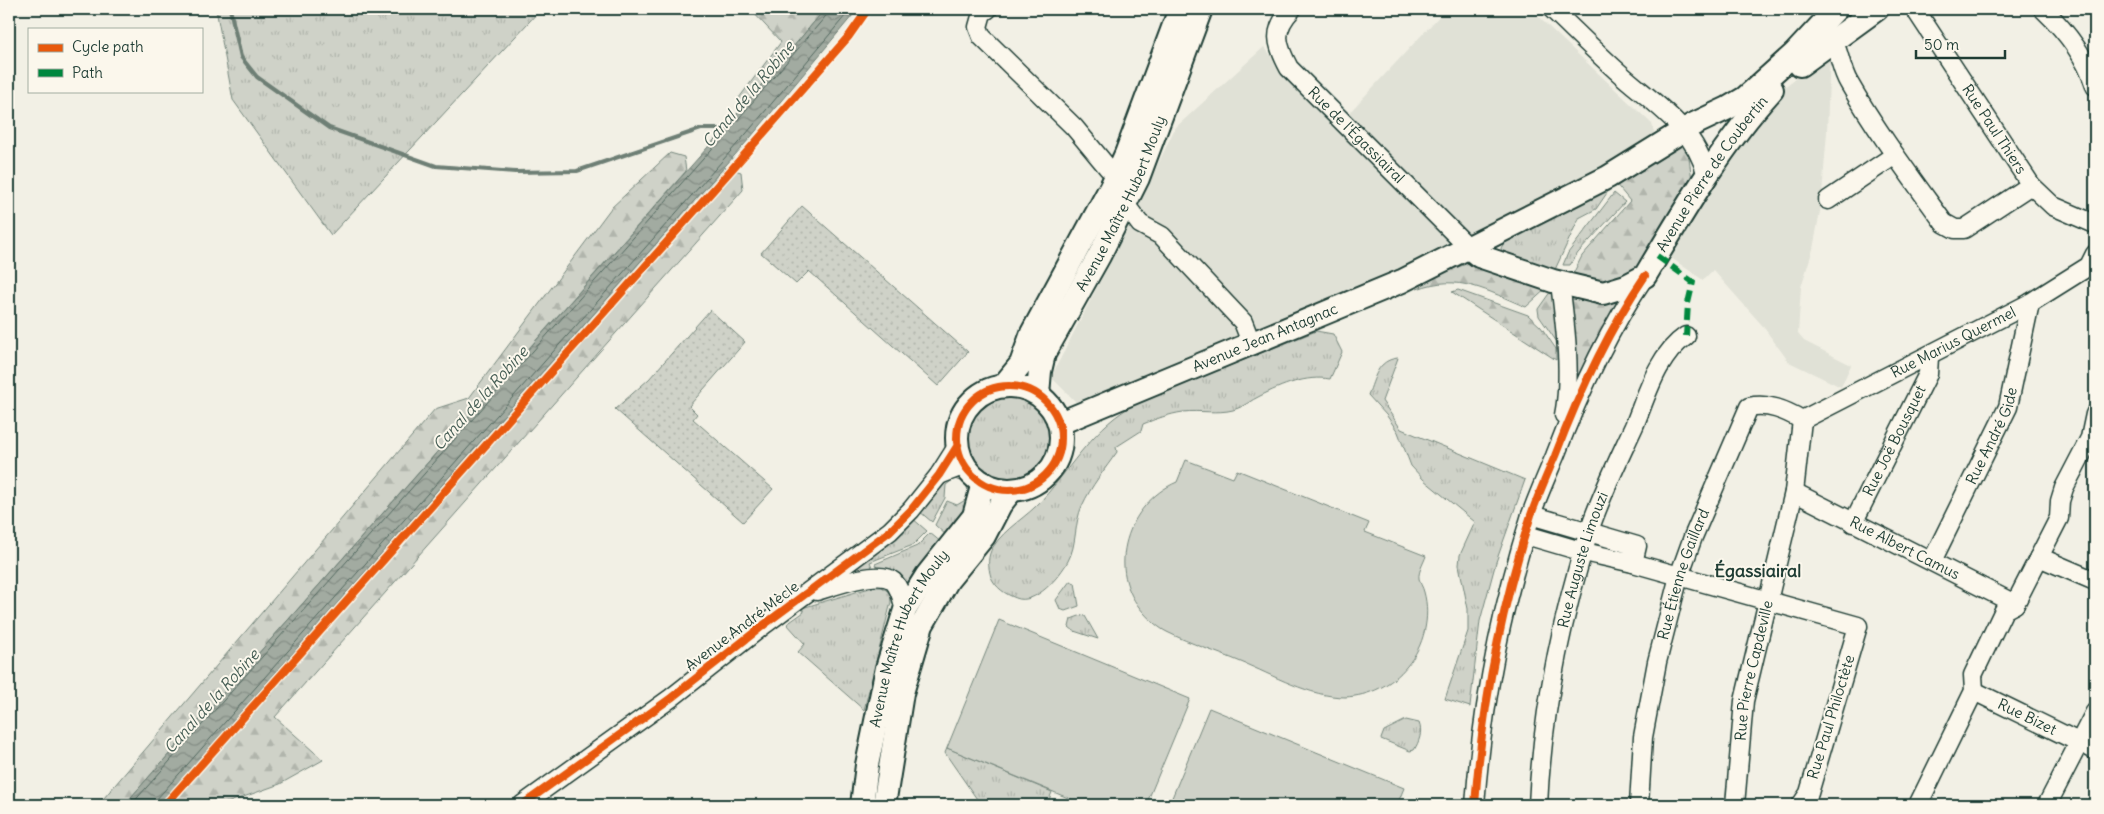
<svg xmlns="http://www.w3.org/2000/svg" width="2104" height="814" font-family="Delius,sans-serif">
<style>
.built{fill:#e0e1d6}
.grass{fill:url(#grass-tufts);stroke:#77887e}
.forest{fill:url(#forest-firs);stroke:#77887e}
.park{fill:#cfd2c8;stroke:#77887e}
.garden{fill:url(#garden-dots);stroke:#77887e}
.water{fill:url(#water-waves);stroke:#6e7f75}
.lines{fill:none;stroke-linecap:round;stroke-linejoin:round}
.shore{stroke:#536960;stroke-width:1}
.stream{stroke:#6e7f75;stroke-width:4}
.minor-casing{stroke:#1f3d34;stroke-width:21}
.major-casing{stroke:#1f3d34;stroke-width:26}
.minor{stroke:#fbf7ec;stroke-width:18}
.major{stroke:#fbf7ec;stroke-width:22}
.quiet{stroke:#00873e;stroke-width:6;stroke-dasharray:12 6;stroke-linecap:butt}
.cycleway-casing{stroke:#fbf7ec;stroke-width:11}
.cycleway{stroke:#e8590c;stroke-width:8}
.labels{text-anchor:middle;stroke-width:4;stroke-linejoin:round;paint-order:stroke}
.street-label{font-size:15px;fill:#1f3d34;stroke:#fbf7ec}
.water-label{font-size:16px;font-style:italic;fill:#465e55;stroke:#fbf7ec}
.quarter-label{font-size:18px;font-weight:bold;fill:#1f3d34;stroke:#fbf7ec}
</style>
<defs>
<pattern id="grass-tufts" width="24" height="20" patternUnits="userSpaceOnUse" patternTransform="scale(1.25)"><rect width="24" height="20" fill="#cfd2c8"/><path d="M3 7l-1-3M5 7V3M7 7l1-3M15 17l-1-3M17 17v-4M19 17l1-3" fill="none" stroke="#b1b5ac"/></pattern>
<pattern id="forest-firs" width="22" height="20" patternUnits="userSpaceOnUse" patternTransform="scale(1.25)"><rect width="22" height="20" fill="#cfd2c8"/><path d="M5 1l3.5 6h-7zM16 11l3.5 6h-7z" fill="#b1b5ac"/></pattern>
<pattern id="garden-dots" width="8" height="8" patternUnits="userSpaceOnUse" patternTransform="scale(1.25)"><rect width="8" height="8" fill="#cfd2c8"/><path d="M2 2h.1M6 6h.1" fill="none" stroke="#b1b5ac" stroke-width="1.8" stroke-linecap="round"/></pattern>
<pattern id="water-waves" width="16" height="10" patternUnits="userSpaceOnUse" patternTransform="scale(1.25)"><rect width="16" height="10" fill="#a2aba1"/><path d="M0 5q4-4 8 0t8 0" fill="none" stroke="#838c84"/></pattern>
</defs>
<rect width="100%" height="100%" fill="#f2f0e5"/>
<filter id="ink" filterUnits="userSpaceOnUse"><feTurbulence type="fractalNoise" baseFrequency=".02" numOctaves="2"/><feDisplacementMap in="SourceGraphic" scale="10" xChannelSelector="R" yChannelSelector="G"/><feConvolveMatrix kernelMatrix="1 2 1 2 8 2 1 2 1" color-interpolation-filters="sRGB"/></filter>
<g filter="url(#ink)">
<!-- built -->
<path class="built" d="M 1446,9 L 1530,9 L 1652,124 L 1654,131 L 1650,144 L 1494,231 L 1292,324 L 1076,402 L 1051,377 L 1132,219 L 1175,128 L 1264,47 L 1334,129 Z
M 1830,51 L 1827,132 L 1821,206 L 1813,249 L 1801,287 L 1798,334 L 1804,341 L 1851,365 L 1841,387 L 1789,362 L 1762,325 L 1713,270 L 1703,280 L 1667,255 L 1725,163 L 1782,89 Z"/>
<!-- grass -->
<path class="grass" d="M 216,9 L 541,9 L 331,235 L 233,100 Z
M 1607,183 L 1609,190 L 1596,209 L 1579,218 L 1552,276 L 1503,257 L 1501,248 L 1508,236 Z
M 1614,193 L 1625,202 L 1578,253 L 1570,265 L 1563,265 L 1568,253 Z
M 1316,331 L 1333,334 L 1342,352 L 1330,379 C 1306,375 1282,385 1260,396 C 1251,400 1244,407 1233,410 C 1217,414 1200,410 1183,412 C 1169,414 1156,419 1143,424 L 1141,431 L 1116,447 L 1117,452 C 1105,469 1091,486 1082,506 C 1074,523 1077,545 1068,561 C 1060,576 1035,606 1016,598 C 1005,594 996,588 991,577 C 988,567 987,556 993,547 C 1005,528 1027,517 1042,500 C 1073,465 1095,425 1137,403 Z
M 1398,358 L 1382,401 L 1401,429 L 1525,480 L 1496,562 L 1480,621 L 1470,707 L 1445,699 L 1468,631 L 1468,609 L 1459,565 L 1460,555 L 1475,522 L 1424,480 L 1411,466 L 1398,432 L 1387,416 L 1368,395 C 1375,378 1377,360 1398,358 Z
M969 438a41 41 0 1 1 82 0a41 41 0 1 1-82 0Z
M 962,475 L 972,481 L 974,486 L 969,493 L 965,482 L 954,479 L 946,485 L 945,498 L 932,522 L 919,511 L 947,478 Z
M 967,499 L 972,504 L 947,536 L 935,525 L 947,501 L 957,505 Z
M 912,518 L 927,531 L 913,545 L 870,562 L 874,572 L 836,578 Z
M 930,533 L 942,543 L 907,592 L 878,571 L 875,564 L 917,546 Z
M 1070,581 L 1075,583 L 1079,606 L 1065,611 L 1060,609 L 1056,600 Z
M 873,587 L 882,587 L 890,593 L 891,602 L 864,710 L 798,652 L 805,644 L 787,624 L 804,612 L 802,608 Z
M 1082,615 L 1085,616 L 1098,639 L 1074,631 L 1069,627 L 1071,619 Z
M 1406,720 L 1419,723 C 1423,732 1419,742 1414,750 L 1410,751 L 1381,739 L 1384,731 Z
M 947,748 L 1052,792 L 1047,805 L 981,805 L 945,753 Z"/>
<!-- forest -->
<path class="forest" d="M 750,9 L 825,9 L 746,103 L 739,98 L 781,42 Z
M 1680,138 L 1688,151 L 1692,180 L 1640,274 L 1617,286 L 1570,280 L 1582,256 L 1630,201 L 1615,183 Z
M 670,153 L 684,157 L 686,171 L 124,805 L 98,805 L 435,409 L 469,398 L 611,208 Z
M 724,167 L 741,172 L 743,190 L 275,717 L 323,760 L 280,784 L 221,805 L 158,805 Z
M 1469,263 L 1483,263 L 1548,287 L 1526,307 C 1487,291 1459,273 1417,289 L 1417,282 Z
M 1553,288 L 1561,348 L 1539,316 L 1538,309 Z
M 1562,288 L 1623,294 L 1572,399 Z
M 1458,290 L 1528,315 L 1541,327 L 1556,349 L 1556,360 L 1452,292 Z"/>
<!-- park -->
<path class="park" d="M 1186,460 L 1233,478 L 1237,470 L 1369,523 L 1365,532 L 1426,556 C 1424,562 1418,572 1419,578 C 1419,582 1423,587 1424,592 C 1431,617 1424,646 1407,666 C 1392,685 1369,696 1345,697 C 1310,697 1273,675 1241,662 C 1217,652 1191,644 1167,632 C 1159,628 1151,621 1144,613 C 1104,570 1128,503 1177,482 Z
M 999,620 L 1190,699 L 1146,805 L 1085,805 L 947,748 Z
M 1209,708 L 1404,788 L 1397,805 L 1169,805 Z"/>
<!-- garden -->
<path class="garden" d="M 802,206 L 968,352 L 938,386 L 809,271 L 796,284 L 761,253 Z
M 710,310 L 745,342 L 689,406 L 697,414 L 693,419 L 773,489 L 743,522 L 615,409 L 649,379 Z"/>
<!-- water -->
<path class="water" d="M 825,9 L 858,9 L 750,138 L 158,805 L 124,805 L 731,121 Z"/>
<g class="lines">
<!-- shore -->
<path class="shore" d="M 131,805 L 734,124 L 825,17 L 829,9
M 155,805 L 156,800 L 746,134 L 851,9"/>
<!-- stream -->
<path class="stream" d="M 230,9 L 241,57 L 257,77 L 329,128 L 436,166 L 515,172 L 577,171 L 701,129 L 727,129"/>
<defs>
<g id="minor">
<path d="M 988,9 L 982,13 L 978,27 L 982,37 L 1074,127 L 1108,168 L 1117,173"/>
<path id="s1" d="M 1292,9 C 1272,30 1276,44 1289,68 L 1469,248"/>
<path d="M 1552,9 C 1573,29 1594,50 1616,70 C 1652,103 1695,126 1707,176"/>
<path id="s2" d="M 1915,9 L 2031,185 L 2053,206 L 2095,224"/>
<path d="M 2043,9 C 2065,30 2086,57 2095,86"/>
<path d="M 1833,40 C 1840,54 1841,70 1849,83 C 1877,132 1911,177 1944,223 L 1955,229 L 1964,229 L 2031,185"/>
<path d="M 1828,200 L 1895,155"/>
<path d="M 1125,204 L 1140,224 L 1162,236 L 1243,322 L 1252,345"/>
<path d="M 1560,283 C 1565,323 1572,376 1564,415"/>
<path id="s3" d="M 1802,420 L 2030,303 L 2089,266 L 2095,254"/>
<path d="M 939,475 L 965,465"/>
<path id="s4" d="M 1794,492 L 2015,604"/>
<path id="s5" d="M 1853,523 L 1928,374 L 1929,357"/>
<path d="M 1526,535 L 1584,552 L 1633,563 L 1637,546 L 1531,515"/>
<path d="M 2039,557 L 2095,581"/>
<path id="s6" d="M 1932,561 L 2008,407 L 2030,303"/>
<path d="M 1633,563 L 1858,626 L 1809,793 L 1801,805"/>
<path d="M 817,591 C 833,586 880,569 893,581 C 901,589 902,600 905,610"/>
<path id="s7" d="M 1974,691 L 2095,750"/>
<path d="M 522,805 L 671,698 L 765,624 L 890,531 L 911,510 L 939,475 L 958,445"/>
<path d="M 1475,805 C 1482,707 1501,609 1531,515 C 1538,495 1547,475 1555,456 C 1579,393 1607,332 1645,276"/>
<path id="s8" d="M 1538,805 C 1542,715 1561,621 1588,534 C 1600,497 1618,461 1634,426 C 1647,395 1657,356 1686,336"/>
<path id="s9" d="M 1639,805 L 1643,737 L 1657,662 L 1679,576 L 1693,537 L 1749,407 C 1768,403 1785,410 1802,420"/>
<path id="s10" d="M 1735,805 L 1744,701 L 1794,492 L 1802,420"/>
<path d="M 1918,805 L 1974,691 L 1973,675 L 2004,610 L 2015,604 L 2059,518 L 2060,501 L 2064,488 L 2090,438 L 2095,414"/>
<path d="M 2047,805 L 2095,712"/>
</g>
<g id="major">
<path d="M 1800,65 L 1877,9"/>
<path id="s11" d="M 1469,248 L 1479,256 L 1553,281 L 1603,293 L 1626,286 L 1645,276 C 1683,212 1722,145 1772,90"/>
<path d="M 1003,386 L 1021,364 L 1032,333 L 1111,187 L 1126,154 L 1180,9"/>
<circle cx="1009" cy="438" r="52"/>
<path id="s12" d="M 1038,394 L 1040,371 L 1044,354 L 1099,256 L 1138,178 L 1201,9"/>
<path id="s13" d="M 1060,423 L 1402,281 L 1608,177 L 1692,125 L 1728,108 L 1745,98 L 1794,54 L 1836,9"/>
<path id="s14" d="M 862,805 L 867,765 L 887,668 L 905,610 L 927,575 L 974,516 L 983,483"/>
<path d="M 884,805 L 902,693 L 922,625 L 948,580 L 984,536 L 1000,505 L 1012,490"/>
</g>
</defs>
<!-- minor casing -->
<use href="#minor" class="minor-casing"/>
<!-- major casing -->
<use href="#major" class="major-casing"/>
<!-- minor -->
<use href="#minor" class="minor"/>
<!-- major -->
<use href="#major" class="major"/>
<!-- quiet -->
<path class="quiet" d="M 1657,256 L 1693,282 L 1688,303 L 1686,336"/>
<defs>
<path id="cycleway" d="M957 438a52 52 0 1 1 104 0a52 52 0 1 1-104 0Z
M 165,805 L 732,169 L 849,36 L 868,9
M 522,805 L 671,698 L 765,624 L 890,531 L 911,510 L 939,475 L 958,445
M 1475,805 C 1482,707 1501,609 1531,515 C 1538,495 1547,475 1555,456 C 1579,393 1607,332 1645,276"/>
</defs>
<!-- cycleway casing -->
<use href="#cycleway" class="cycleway-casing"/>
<!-- cycleway -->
<use href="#cycleway" class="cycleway"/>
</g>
</g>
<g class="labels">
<!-- street labels -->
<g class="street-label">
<text dy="5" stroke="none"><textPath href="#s2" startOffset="144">Rue Paul Thiers</textPath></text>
<text dy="5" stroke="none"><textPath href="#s1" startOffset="160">Rue de l'Égassiairal</textPath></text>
<text dy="5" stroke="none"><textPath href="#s11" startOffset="310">Avenue Pierre de Coubertin</textPath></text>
<text dy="5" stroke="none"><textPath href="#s12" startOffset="210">Avenue Maître Hubert Mouly</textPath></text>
<text dy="5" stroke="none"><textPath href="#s13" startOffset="222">Avenue Jean Antagnac</textPath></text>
<text dy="5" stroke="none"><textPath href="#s3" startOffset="170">Rue Marius Quermel</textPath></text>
<text dy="5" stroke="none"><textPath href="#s6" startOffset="139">Rue André Gide</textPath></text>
<text dy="5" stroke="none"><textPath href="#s5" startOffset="92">Rue Joë Bousquet</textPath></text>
<text dy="5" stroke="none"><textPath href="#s4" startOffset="124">Rue Albert Camus</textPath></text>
<text dy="5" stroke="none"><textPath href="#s8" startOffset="250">Rue Auguste Limouzi</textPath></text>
<text dy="5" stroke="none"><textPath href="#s9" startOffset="236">Rue Étienne Gaillard</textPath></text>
<text transform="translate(742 626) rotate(-37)" y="5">Avenue André Mècle</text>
<text dy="5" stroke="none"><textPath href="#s14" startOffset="175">Avenue Maître Hubert Mouly</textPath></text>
<text dy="5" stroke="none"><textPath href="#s10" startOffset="136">Rue Pierre Capdeville</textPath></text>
<text transform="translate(1831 717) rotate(-73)" y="5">Rue Paul Philoctète</text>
<text dy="5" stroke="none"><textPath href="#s7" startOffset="59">Rue Bizet</textPath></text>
</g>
<!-- water labels -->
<g class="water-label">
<text transform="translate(748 94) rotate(-50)" y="6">Canal de la Robine</text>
<text transform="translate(480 398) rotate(-48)" y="6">Canal de la Robine</text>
<text transform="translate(211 701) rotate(-48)" y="6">Canal de la Robine</text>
</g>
<!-- quarter labels -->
<g class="quarter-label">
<text x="1758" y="577">Égassiairal</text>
</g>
</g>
<!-- margin -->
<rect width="2104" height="814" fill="none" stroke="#fbf7ec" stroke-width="30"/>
<rect x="15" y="15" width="2074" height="784" fill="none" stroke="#1f3d34" stroke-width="2" filter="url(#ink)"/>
<!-- legend -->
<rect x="28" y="28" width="175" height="65" fill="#fbf7ec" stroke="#a3ada2"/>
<rect x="38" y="44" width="25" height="8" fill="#e8590c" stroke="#a3ada2"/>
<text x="72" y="52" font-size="15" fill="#1f3d34">Cycle path</text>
<rect x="38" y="69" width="25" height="8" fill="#00873e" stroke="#a3ada2"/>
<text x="72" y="78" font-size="15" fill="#1f3d34">Path</text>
<!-- scale -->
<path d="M1916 50v8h89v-8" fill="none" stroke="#1f3d34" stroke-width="2.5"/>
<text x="1924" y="50" font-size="15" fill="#1f3d34" stroke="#fbf7ec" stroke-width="4" paint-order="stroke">50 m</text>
</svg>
